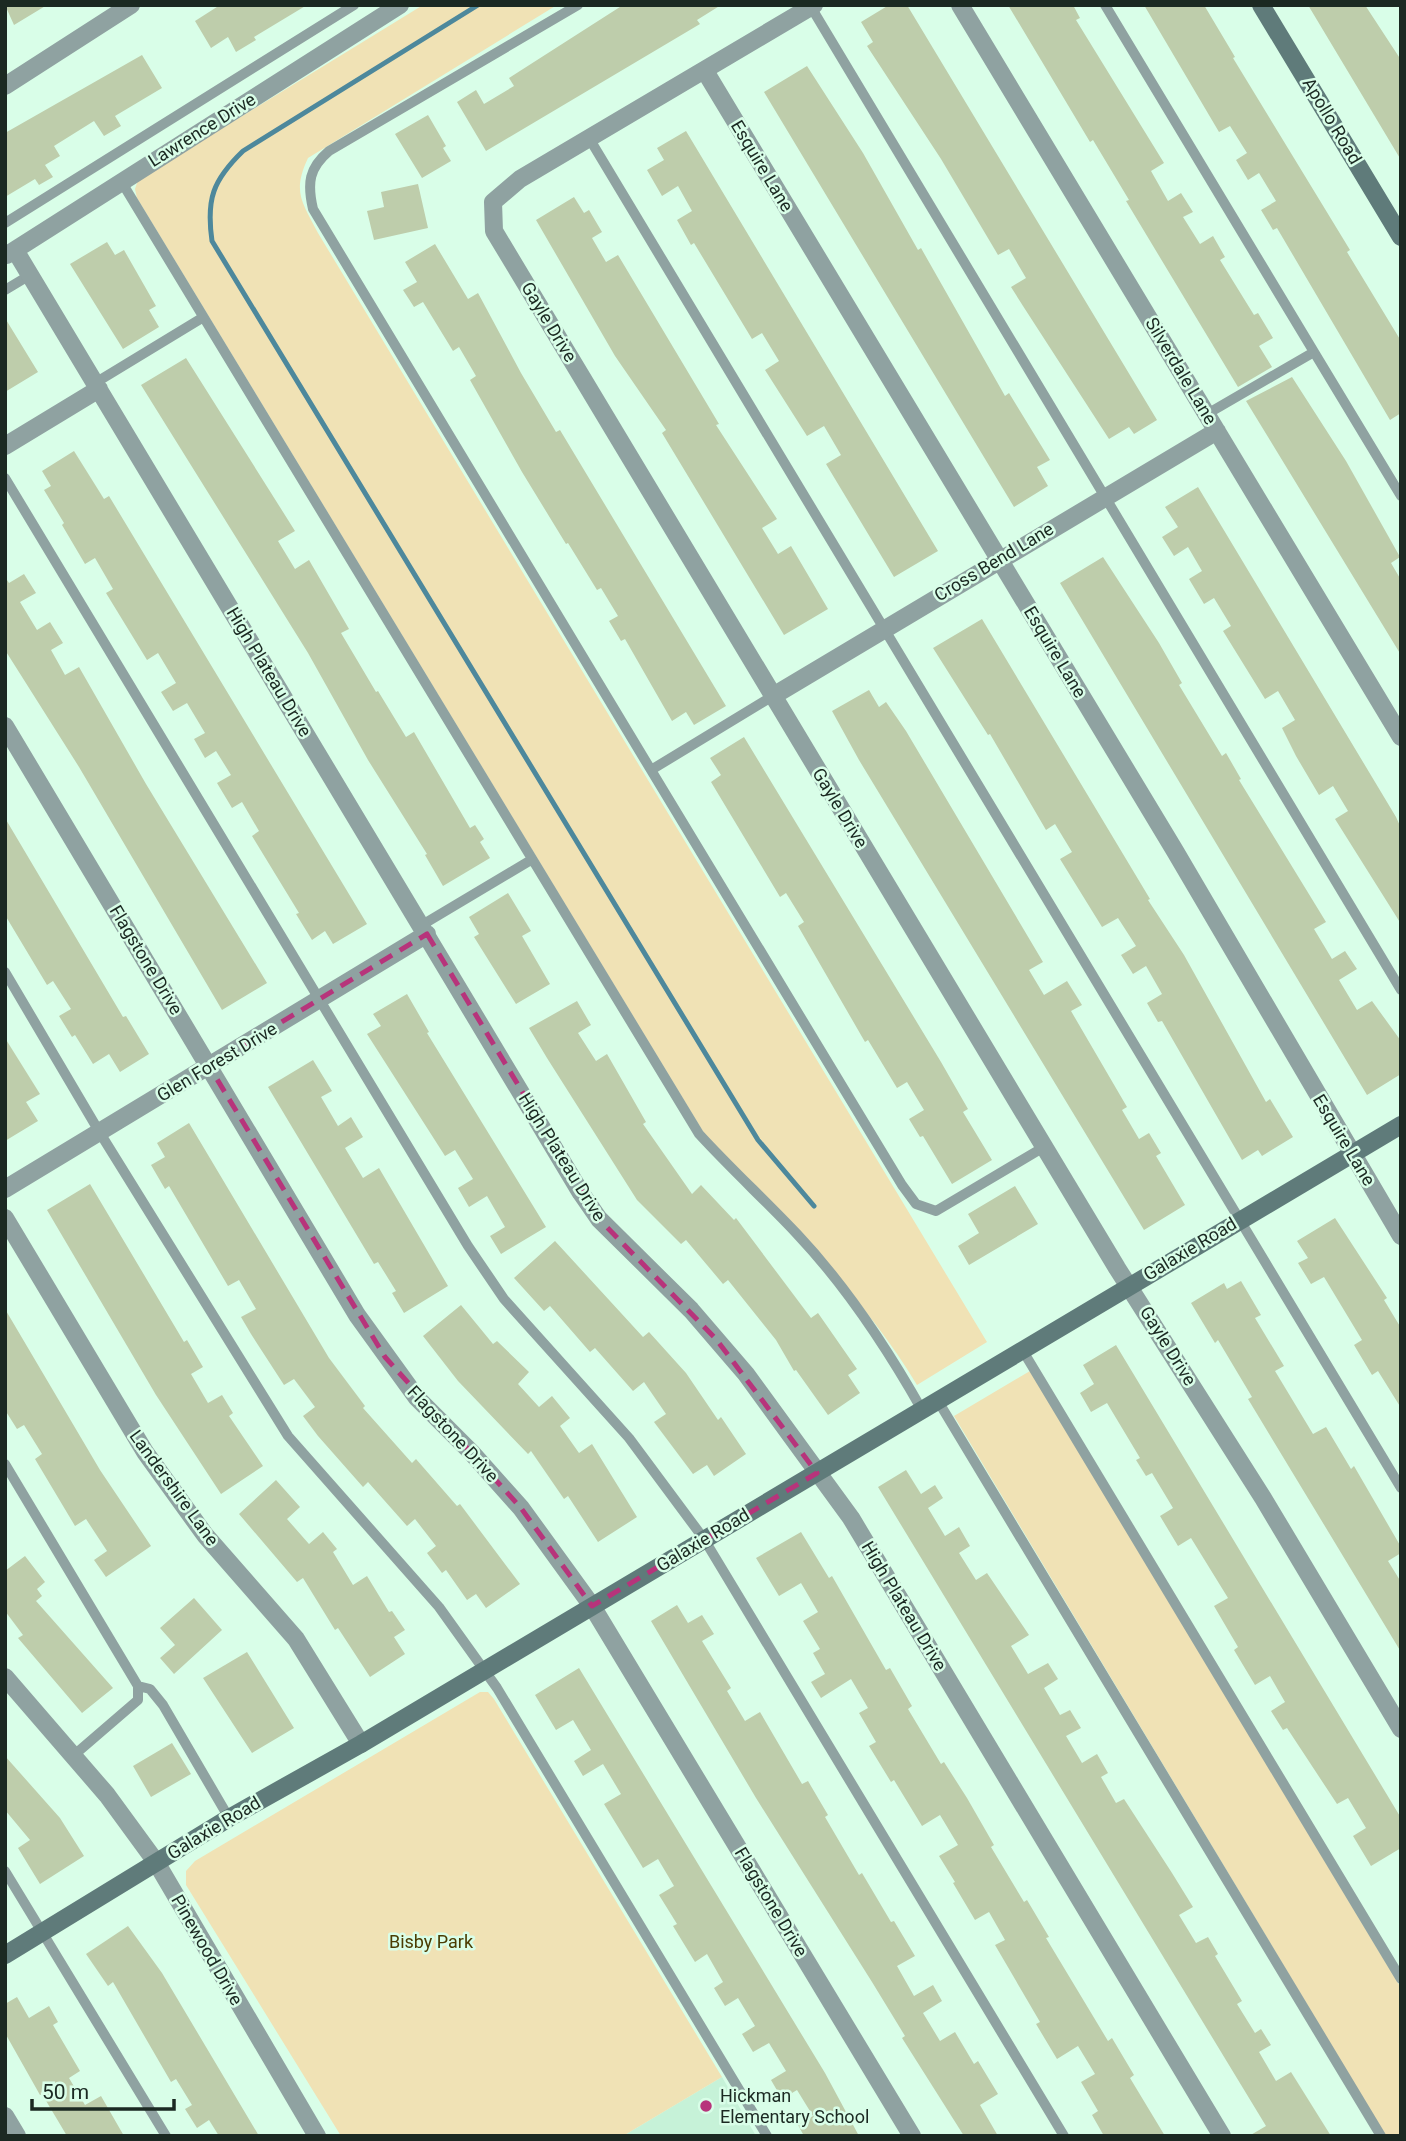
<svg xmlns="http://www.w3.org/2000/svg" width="1406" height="2141" font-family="Roboto,sans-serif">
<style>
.built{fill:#c6f2d8}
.green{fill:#f0e2b5}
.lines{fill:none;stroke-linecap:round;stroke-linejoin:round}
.stream{stroke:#4d889c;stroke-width:5}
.building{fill:#becdab}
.lane{stroke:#8fa2a1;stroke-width:10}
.street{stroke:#8fa2a1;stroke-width:18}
.secondary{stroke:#5f7b7a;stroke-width:18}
.marked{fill:none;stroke:#b7347b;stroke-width:5;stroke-dasharray:14 9;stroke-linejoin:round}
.poi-dot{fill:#b7347b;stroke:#d9fee8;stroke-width:2.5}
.labels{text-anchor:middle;stroke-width:5;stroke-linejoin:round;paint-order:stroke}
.street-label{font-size:18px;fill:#1b2922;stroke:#d9fee8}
.park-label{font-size:18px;fill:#4b3c02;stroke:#d9fee8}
.poi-label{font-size:18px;fill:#1b2922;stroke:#d9fee8;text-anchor:start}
</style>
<rect width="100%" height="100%" fill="#d9fee8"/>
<!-- built -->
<path class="built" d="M 722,2077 L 756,2136 L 623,2136 Z"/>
<!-- green -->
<path class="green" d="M 423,5 L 557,5 L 308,158 C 292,192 302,202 318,233 L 987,1342 L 917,1385 C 862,1294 790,1226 716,1153 L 137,198 L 135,189 L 138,180 Z
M 1030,1371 L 1401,1988 L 1401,2136 L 1386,2136 L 954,1416 Z
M 480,1692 L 488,1692 L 494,1699 L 722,2077 L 623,2136 L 341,2136 L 186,1885 L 186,1871 L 195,1861 Z"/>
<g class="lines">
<!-- stream -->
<path class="stream" d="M 478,5 L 243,151 C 213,180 206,199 212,241 L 758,1140 L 814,1206"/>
</g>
<!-- building -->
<path class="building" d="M 5,5 L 47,5 L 14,25 Z
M 220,5 L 307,5 L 254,37 L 256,40 L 236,52 L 228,37 L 211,48 L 195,21 Z
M 623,5 L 721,5 L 697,20 L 700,24 L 486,151 L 457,102 L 476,90 L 484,104 L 514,86 L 509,78 Z
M 889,5 L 907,5 L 1157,420 L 1134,434 L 1129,427 L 1109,439 L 1023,306 L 1011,287 L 1026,278 L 1009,249 L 998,255 L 941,159 L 867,46 L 873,42 L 861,22 Z
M 1008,5 L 1073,5 L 1080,18 L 1076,20 L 1164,163 L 1151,171 L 1168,201 L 1181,193 L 1193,212 L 1183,217 L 1200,244 L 1213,236 L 1225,257 L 1220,260 L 1254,315 L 1258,313 L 1273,338 L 1259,346 L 1272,367 L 1238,387 L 1126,201 L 1129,200 L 1093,140 L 1090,142 Z
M 1144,5 L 1204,5 L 1235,57 L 1233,58 L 1350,250 L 1347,252 L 1401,341 L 1401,413 L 1390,420 L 1277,228 L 1273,230 L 1261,210 L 1276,201 L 1259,173 L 1248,180 L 1236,160 L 1247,153 L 1230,126 L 1219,132 Z
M 1308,5 L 1365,5 L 1401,60 L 1401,160 Z
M 142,55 L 162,88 L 115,116 L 121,126 L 104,136 L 94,121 L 54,146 L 60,156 L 45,165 L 53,177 L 39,185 L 35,179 L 5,197 L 5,133 Z
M 807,66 L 863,153 L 918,250 L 921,248 L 1005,396 L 1009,393 L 1050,460 L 1037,467 L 1048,486 L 1014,507 L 764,92 Z
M 428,115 L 446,146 L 443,148 L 451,161 L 422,178 L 395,134 Z
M 686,131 L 938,551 L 894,577 L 826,464 L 841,455 L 824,426 L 807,436 L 765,370 L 779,361 L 762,333 L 752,339 L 694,243 L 691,245 L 677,220 L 692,211 L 678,186 L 662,196 L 647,170 L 664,160 L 657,148 Z
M 418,184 L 428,228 L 374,240 L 367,211 L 384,207 L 381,192 Z
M 574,197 L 584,213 L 589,210 L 602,232 L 592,238 L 606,262 L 618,255 L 719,424 L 716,425 L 777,519 L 762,528 L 778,554 L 791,546 L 828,609 L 784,635 L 662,433 L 666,430 L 615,356 L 536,220 Z
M 107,242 L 115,255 L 124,250 L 156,306 L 149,310 L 159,327 L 123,349 L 70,264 Z
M 435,244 L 468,299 L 478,293 L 521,373 L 556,432 L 560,430 L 726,706 L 694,725 L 686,712 L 672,721 L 625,639 L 621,641 L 609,621 L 618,616 L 601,588 L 597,590 L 568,543 L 566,544 L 522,472 L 470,380 L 476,376 L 459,347 L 453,351 L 423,302 L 414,307 L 403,290 L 417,282 L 405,262 Z
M 5,318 L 38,372 L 5,392 Z
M 186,358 L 295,531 L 278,541 L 295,569 L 309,560 L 349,629 L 341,633 L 376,692 L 378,691 L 406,737 L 414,732 L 470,828 L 475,825 L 484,839 L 480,842 L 490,858 L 443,886 L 425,855 L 427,854 L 368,760 L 308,653 L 141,385 Z
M 1292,377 L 1346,461 L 1400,557 L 1391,563 L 1401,580 L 1401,655 L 1246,401 Z
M 74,451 L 104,499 L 109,496 L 367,924 L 333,944 L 325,931 L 312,940 L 296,914 L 299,913 L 252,836 L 259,831 L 242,802 L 232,808 L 217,783 L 231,775 L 216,751 L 205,758 L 194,739 L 205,733 L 187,703 L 173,711 L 161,692 L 176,683 L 158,653 L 147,660 L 106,593 L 113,589 L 95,558 L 85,564 L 62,525 L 64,523 L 44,490 L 51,486 L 42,471 Z
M 1198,487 L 1396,817 L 1401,828 L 1401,924 L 1335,819 L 1348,811 L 1333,786 L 1319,795 L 1296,756 L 1282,728 L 1295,720 L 1278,691 L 1265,699 L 1223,631 L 1231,626 L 1214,598 L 1204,604 L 1189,579 L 1202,571 L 1188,547 L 1174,556 L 1162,537 L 1178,527 L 1165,507 Z
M 1103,557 L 1159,643 L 1182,683 L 1179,685 L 1222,756 L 1226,753 L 1241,779 L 1239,780 L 1326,922 L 1314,929 L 1332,959 L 1345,951 L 1357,969 L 1339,980 L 1357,1010 L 1372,1001 L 1401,1041 L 1401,1074 L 1367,1095 L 1060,583 Z
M 24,574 L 36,593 L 20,602 L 37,630 L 50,622 L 63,643 L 51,650 L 65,675 L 79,667 L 146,784 L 267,983 L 222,1010 L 79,767 L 5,650 L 5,577 L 9,583 Z
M 982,619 L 1150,899 L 1148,900 L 1184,955 L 1266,1102 L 1270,1099 L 1293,1137 L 1262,1156 L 1258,1150 L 1242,1160 L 1162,1021 L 1158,1022 L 1147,1003 L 1162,994 L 1146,966 L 1133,974 L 1121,955 L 1136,946 L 1118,918 L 1102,927 L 1060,859 L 1072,852 L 1055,824 L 1046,830 L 990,734 L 988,735 L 933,648 Z
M 869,690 L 879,707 L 886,702 L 906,731 L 1043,962 L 1029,970 L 1044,995 L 1067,981 L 1082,1005 L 1071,1011 L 1127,1107 L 1122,1110 L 1139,1139 L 1149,1133 L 1161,1153 L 1156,1156 L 1185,1205 L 1144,1230 L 859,760 L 832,711 Z
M 744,737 L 941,1062 L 968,1109 L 963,1112 L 992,1160 L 952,1184 L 923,1136 L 920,1137 L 909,1119 L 924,1110 L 907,1082 L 897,1088 L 868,1040 L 865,1042 L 798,926 L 804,922 L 786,893 L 780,897 L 711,782 L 721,775 L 710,758 Z
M 5,818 L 123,1017 L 126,1016 L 149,1054 L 120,1072 L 109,1054 L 93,1064 L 75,1035 L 72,1037 L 59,1016 L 71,1009 L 53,981 L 47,985 L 5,915 Z
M 508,893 L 531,931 L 522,936 L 550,984 L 516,1004 L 474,937 L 479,934 L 469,917 Z
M 407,994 L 429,1032 L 427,1033 L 546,1227 L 501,1254 L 490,1236 L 505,1227 L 487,1196 L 469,1207 L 458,1188 L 473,1179 L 455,1150 L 445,1156 L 367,1034 L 381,1026 L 373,1014 Z
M 577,1001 L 591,1025 L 578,1033 L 596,1061 L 607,1054 L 646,1122 L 643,1124 L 692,1194 L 701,1185 L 734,1220 L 736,1218 L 811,1318 L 818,1313 L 857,1369 L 848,1375 L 860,1393 L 828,1415 L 796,1370 L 794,1371 L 776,1340 L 728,1280 L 723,1284 L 686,1240 L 681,1244 L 637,1200 L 547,1058 L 529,1028 Z
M 5,1038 L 40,1094 L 26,1102 L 38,1121 L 5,1141 Z
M 313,1060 L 332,1091 L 321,1097 L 338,1126 L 351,1117 L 363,1137 L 345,1148 L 363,1178 L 379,1168 L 448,1286 L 404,1313 L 392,1293 L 396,1291 L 378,1262 L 374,1264 L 268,1087 Z
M 189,1123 L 329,1358 L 365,1406 L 363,1408 L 412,1463 L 416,1459 L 457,1506 L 460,1504 L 520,1584 L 486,1608 L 476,1594 L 467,1600 L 446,1570 L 442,1573 L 427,1553 L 436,1546 L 415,1519 L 407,1526 L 368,1482 L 363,1487 L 318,1436 L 303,1416 L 315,1407 L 294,1379 L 284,1385 L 251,1334 L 241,1317 L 256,1309 L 239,1280 L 228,1286 L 169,1186 L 165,1189 L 151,1165 L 165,1157 L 157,1143 Z
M 90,1184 L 184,1342 L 187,1340 L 203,1367 L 191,1374 L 208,1403 L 222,1395 L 233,1413 L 229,1416 L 263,1466 L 221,1494 L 156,1395 L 47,1210 Z
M 1015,1186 L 1038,1224 L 969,1265 L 958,1246 L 979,1233 L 968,1214 Z
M 1335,1218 L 1387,1298 L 1384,1300 L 1401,1328 L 1401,1408 L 1378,1371 L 1372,1375 L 1354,1345 L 1362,1340 L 1324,1277 L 1311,1284 L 1298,1263 L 1308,1258 L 1297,1241 Z
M 555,1241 L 643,1337 L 649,1332 L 686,1373 L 718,1420 L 721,1417 L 746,1454 L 714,1476 L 707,1465 L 693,1474 L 654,1422 L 666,1414 L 644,1382 L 633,1391 L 595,1348 L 590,1352 L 550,1306 L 544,1311 L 514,1278 Z
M 1241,1281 L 1261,1315 L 1255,1318 L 1284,1366 L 1275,1371 L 1313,1434 L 1326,1427 L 1351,1469 L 1354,1466 L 1401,1547 L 1401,1553 L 1388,1561 L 1401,1582 L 1401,1652 L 1248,1399 L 1252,1397 L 1218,1340 L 1215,1343 L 1191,1303 L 1224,1283 L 1227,1289 Z
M 461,1305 L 493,1344 L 497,1341 L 529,1372 L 518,1384 L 539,1407 L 552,1396 L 570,1418 L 560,1426 L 579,1453 L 592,1444 L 637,1517 L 598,1542 L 568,1496 L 564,1499 L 531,1451 L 528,1454 L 458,1381 L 423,1336 Z
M 5,1309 L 100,1470 L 151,1546 L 106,1577 L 94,1560 L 107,1551 L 86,1519 L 75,1526 L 35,1459 L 42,1454 L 24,1425 L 17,1429 L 5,1410 Z
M 1116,1345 L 1401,1818 L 1401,1848 L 1371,1866 L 1353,1836 L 1366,1828 L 1348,1798 L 1337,1804 L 1287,1728 L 1283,1730 L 1271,1711 L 1285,1702 L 1270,1676 L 1255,1685 L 1234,1650 L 1238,1647 L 1214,1606 L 1228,1598 L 1191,1538 L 1178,1546 L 1160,1516 L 1173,1508 L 1152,1473 L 1146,1476 L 1136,1460 L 1140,1458 L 1107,1403 L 1091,1412 L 1080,1393 L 1094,1384 L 1083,1365 Z
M 906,1470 L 921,1494 L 935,1485 L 943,1498 L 928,1508 L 945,1536 L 959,1527 L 970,1546 L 959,1553 L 976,1580 L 987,1573 L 1029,1635 L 1011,1646 L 1028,1674 L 1048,1663 L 1058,1679 L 1044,1688 L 1060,1715 L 1070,1710 L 1081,1728 L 1066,1736 L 1082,1763 L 1097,1754 L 1108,1773 L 1101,1777 L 1116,1803 L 1124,1799 L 1172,1873 L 1193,1907 L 1179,1915 L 1196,1943 L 1208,1937 L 1218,1954 L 1215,1956 L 1242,2001 L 1237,2004 L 1255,2033 L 1261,2029 L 1271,2045 L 1259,2052 L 1276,2081 L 1291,2072 L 1331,2136 L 1249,2136 L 1266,2126 L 878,1487 Z
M 276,1480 L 300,1507 L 287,1519 L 309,1544 L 323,1532 L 337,1549 L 333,1552 L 353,1585 L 367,1576 L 389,1612 L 392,1611 L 405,1630 L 394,1637 L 405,1654 L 370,1677 L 338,1628 L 335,1630 L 303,1578 L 297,1582 L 239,1514 Z
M 801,1532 L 829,1578 L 832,1576 L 886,1670 L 890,1668 L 912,1706 L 908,1709 L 941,1764 L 944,1762 L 967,1798 L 994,1845 L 991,1847 L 1024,1902 L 1027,1900 L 1049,1937 L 1046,1938 L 1108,2041 L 1112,2038 L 1134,2075 L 1130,2078 L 1165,2136 L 1104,2136 L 1092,2115 L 1098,2111 L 1081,2082 L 1095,2074 L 1078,2046 L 1057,2059 L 1036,2024 L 1040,2022 L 995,1945 L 1005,1940 L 989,1912 L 975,1920 L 953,1883 L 955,1882 L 939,1856 L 958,1845 L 940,1815 L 922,1826 L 894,1780 L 891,1782 L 869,1746 L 876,1742 L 859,1713 L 868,1708 L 851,1679 L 821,1698 L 811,1682 L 825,1674 L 813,1653 L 820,1649 L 803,1621 L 818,1612 L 801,1583 L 779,1596 L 756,1558 Z
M 25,1556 L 45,1582 L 37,1589 L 42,1596 L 36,1601 L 113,1688 L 82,1713 L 18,1638 L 23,1635 L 5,1611 L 5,1571 Z
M 194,1598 L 222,1630 L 174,1674 L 160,1658 L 175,1645 L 160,1628 Z
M 677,1605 L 688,1623 L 702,1615 L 714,1634 L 702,1641 L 731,1688 L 727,1691 L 745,1721 L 760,1712 L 802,1784 L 808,1781 L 828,1815 L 825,1817 L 859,1875 L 862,1873 L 891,1922 L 894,1921 L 915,1956 L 897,1966 L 914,1996 L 933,1985 L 942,2001 L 923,2013 L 940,2041 L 955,2032 L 974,2064 L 978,2061 L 998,2094 L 980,2105 L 998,2136 L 964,2136 L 902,2038 L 905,2036 L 872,1982 L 756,1798 L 651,1621 Z
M 247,1652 L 294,1728 L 252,1753 L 203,1678 Z
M 579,1668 L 825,2073 L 859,2136 L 804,2136 L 798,2125 L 813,2116 L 797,2090 L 782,2099 L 771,2080 L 786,2071 L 769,2043 L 753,2052 L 742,2034 L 755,2026 L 738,1998 L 725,2006 L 714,1988 L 723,1982 L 707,1954 L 695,1962 L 673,1926 L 677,1924 L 659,1895 L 674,1886 L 658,1859 L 643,1868 L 604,1804 L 621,1794 L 603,1764 L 583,1776 L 574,1761 L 591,1750 L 573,1720 L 556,1730 L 535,1695 Z
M 172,1743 L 191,1774 L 151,1797 L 133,1766 Z
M 5,1756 L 60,1818 L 84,1856 L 40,1884 L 18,1848 L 30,1840 L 5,1810 Z
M 128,1926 L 162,1973 L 259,2136 L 219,2136 L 209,2120 L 197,2128 L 185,2109 L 192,2105 L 176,2079 L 171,2082 L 113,1982 L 108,1986 L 86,1954 Z
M 17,1997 L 29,2018 L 49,2006 L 58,2022 L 53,2025 L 80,2071 L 69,2078 L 85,2105 L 101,2096 L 124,2136 L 67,2136 L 42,2094 L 40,2095 L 5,2033 L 5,2004 Z"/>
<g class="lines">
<!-- lane -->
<path class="lane" d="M 578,5 L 329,151 C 309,168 307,183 313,209 L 651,770
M 1105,5 L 1314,352
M 811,7 L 1401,990
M 589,138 L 1401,1488
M 121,181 L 699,1134 C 731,1169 765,1200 797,1234 C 847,1287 887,1348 922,1410
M 5,223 L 354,5
M 5,290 L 30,275
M 95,383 L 202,318
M 1207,414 L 1314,352 L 1401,496
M 5,478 L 468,1246 L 504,1299 L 629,1438 L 704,1539 L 1064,2136
M 773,696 L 651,770 L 902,1185 L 916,1204 L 936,1211 L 1044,1147
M 422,925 L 531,860
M 5,972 L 100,1133 L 288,1436 L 439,1607 L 497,1688 L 767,2136
M 1023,1351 L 1401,1979
M 938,1401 L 1381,2136
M 5,1464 L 138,1686 L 138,1700 L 73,1756
M 138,1686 L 150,1689 L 163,1705 L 229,1818
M 5,1871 L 166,2136"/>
<!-- street -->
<path class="street" d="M 814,5 L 520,179 L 493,202 L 494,231 L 1117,1268 L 1263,1498 L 1401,1729
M 960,5 L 1401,737
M 705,71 L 1175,851 L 1401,1236
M 5,86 L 131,5
M 15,250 L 581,1193 L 599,1219 L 691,1310 L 746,1374 L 851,1518 L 1222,2136
M 7,255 L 400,5
M 5,446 L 99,389
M 773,696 L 1217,431
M 5,726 L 357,1315 L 417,1398 L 471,1452 L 521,1508 L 592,1606 L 912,2136
M 5,1189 L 427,934
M 5,1218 L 145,1452 L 205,1535 L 296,1639 L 361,1744
M 5,1677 L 107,1795 L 156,1862 L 317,2136
M 5,2116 L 17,2136"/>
<!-- secondary -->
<path class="secondary" d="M 1261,5 L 1401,237
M 5,1955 L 229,1818 L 361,1744 L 1401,1125"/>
</g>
<!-- marked area -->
<path class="marked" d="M 427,934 L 599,1219 L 716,1339 L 817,1473 L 592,1606 L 521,1508 L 385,1357 L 209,1066 Z"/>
<!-- markers -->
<circle class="poi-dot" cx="706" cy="2106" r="7"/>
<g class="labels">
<!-- street labels -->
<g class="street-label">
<text transform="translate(1332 121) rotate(59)" y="6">Apollo Road</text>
<text transform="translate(202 130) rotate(-32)" y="6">Lawrence Drive</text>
<text transform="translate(762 166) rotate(59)" y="6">Esquire Lane</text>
<text transform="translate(549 322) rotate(59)" y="6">Gayle Drive</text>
<text transform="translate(1181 371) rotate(59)" y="6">Silverdale Lane</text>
<text transform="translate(994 562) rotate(-31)" y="6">Cross Bend Lane</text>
<text transform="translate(1055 652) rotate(59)" y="6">Esquire Lane</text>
<text transform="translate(269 672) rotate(59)" y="6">High Plateau Drive</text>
<text transform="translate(840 808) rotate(59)" y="6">Gayle Drive</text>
<text transform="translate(146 960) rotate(59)" y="6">Flagstone Drive</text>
<text transform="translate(217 1062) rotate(-31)" y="6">Glen Forest Drive</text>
<text transform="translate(1344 1140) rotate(59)" y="6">Esquire Lane</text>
<text transform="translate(562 1157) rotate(58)" y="6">High Plateau Drive</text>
<text transform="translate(1190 1249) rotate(-31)" y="6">Galaxie Road</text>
<text transform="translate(1168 1346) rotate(58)" y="6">Gayle Drive</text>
<text transform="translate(453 1434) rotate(47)" y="6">Flagstone Drive</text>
<text transform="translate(174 1488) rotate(54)" y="6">Landershire Lane</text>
<text transform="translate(703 1540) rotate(-31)" y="6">Galaxie Road</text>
<text transform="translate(904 1606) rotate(59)" y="6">High Plateau Drive</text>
<text transform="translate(214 1828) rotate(-31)" y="6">Galaxie Road</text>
<text transform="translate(771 1902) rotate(59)" y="6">Flagstone Drive</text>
<text transform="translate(207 1950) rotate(60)" y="6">Pinewood Drive</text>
</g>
<!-- park labels -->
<g class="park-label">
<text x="431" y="1948">Bisby Park</text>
</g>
<!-- poi labels -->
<g class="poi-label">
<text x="720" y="2102">Hickman<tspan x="720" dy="21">Elementary School</tspan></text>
</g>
</g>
<!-- border -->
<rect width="1406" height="2141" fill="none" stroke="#1b2922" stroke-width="14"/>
<!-- scale -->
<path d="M32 2099v10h142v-10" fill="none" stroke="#1b2922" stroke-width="3.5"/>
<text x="42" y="2099" font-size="21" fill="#1b2922" stroke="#d9fee8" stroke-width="5" paint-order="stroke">50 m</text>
</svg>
